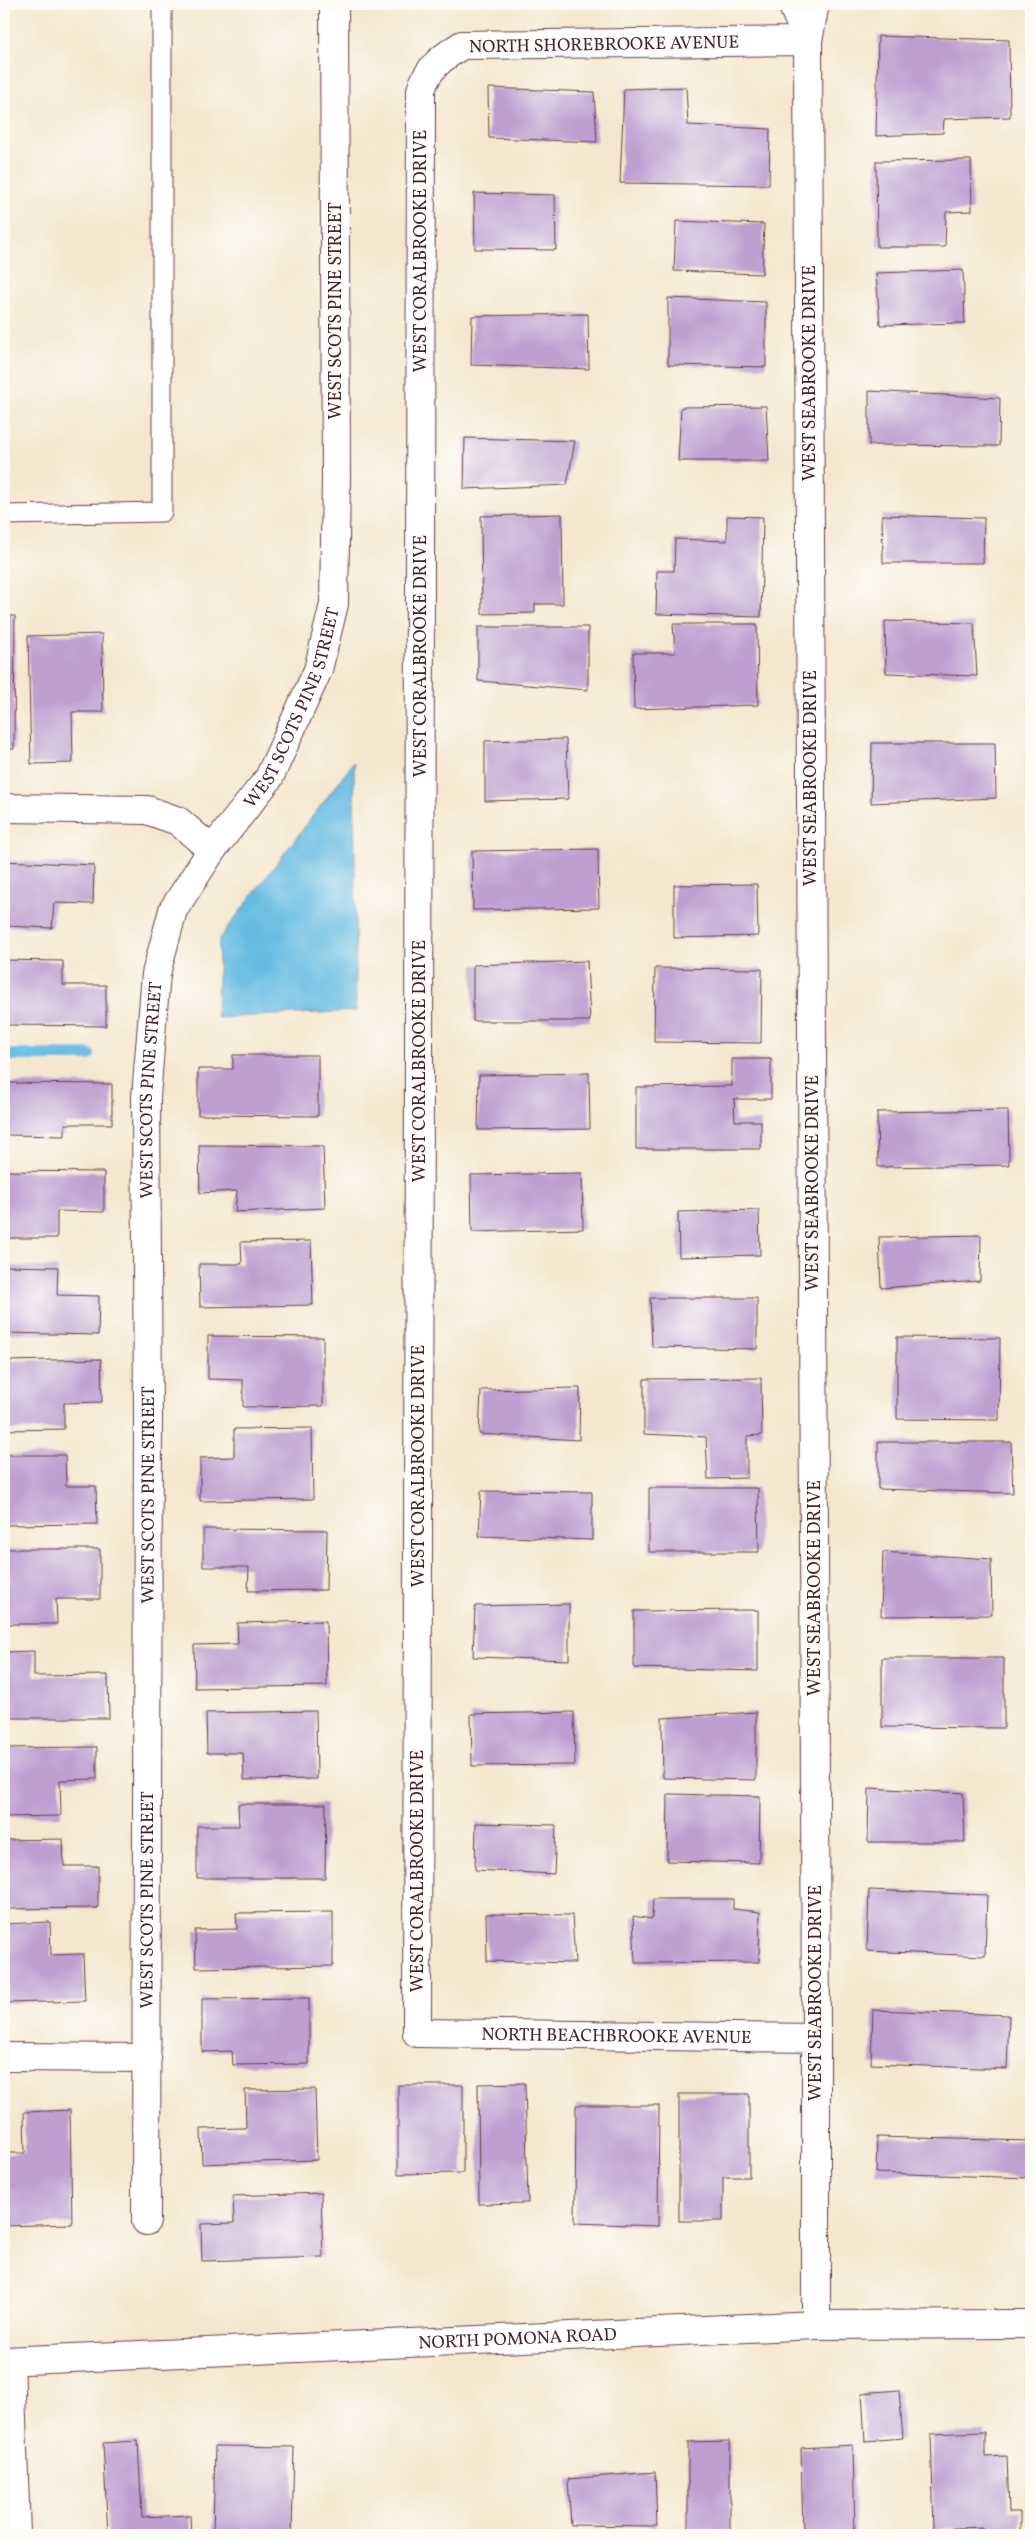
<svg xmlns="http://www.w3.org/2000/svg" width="1035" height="2539" font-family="Vollkorn,serif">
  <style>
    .water { fill: #65bbe1; stroke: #586d86 }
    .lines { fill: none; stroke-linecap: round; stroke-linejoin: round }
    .stream { stroke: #65bbe1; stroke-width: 12 }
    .building { fill: #be9fd0 }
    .lane-casing { stroke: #643d44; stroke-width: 21 }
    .street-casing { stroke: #643d44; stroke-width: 30 }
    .lane { stroke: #fff; stroke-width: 19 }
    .street { stroke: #fff; stroke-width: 28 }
    .labels { text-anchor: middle; stroke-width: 4; stroke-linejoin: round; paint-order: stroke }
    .street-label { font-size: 18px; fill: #4a1f2b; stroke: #fdfcf7 }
  </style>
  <rect width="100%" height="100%" fill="#fdfcf7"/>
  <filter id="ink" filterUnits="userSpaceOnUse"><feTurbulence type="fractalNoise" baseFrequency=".02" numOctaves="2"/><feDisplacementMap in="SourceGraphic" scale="10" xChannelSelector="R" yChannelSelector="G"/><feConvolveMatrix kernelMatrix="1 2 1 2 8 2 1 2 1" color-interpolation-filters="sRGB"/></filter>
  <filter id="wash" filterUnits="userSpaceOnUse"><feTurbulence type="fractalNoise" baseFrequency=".0096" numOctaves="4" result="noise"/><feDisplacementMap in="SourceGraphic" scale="20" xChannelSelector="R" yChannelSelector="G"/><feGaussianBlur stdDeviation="1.12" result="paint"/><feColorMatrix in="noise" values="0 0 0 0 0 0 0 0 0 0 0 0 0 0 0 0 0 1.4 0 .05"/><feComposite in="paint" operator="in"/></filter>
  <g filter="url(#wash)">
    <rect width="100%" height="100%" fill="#f5e7cf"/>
    <path class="water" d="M 354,762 L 356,1011 L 217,1018 L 219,939 Z"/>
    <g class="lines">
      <path class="stream" d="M 4,1055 L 89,1055"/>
    </g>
    <g id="blocks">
      <path class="building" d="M 878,36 L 1009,40 L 1010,117 L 944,119 L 943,133 L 876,136 Z
        M 686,87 L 688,125 L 770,129 L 769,185 L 620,183 L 624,89 Z
        M 488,88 L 594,92 L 597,142 L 489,138 Z
        M 971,160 L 972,211 L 946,212 L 945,247 L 877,247 L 876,161 Z
        M 474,193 L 555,195 L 556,250 L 475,249 Z
        M 676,221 L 764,224 L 762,274 L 674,271 Z
        M 963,270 L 965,323 L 880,325 L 876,273 Z
        M 668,298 L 766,302 L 766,367 L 668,365 Z
        M 588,314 L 589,369 L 471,365 L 472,316 Z
        M 869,391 L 1000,398 L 999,446 L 869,445 Z
        M 766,406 L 769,461 L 678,461 L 681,407 Z
        M 465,438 L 575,441 L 567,485 L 464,489 Z
        M 562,514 L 563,604 L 535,604 L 535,613 L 482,614 L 481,516 Z
        M 882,515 L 984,518 L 983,563 L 883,563 Z
        M 727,516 L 763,517 L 761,617 L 656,614 L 657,571 L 674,571 L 675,539 L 727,541 Z
        M 4,616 L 15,616 L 14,749 L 4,749 Z
        M 885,621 L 974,623 L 977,676 L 886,673 Z
        M 673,624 L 757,624 L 758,705 L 634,709 L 633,653 L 675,653 Z
        M 478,627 L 588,627 L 588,690 L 478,681 Z
        M 102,634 L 103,712 L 72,712 L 73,763 L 31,764 L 28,636 Z
        M 566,739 L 568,799 L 485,801 L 485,741 Z
        M 872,743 L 995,743 L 996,798 L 871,803 Z
        M 598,849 L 599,908 L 473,910 L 472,851 Z
        M 4,861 L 94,865 L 93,904 L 54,903 L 52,928 L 4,926 Z
        M 757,884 L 758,936 L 674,938 L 674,885 Z
        M 4,960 L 63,961 L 63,985 L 106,985 L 106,1026 L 4,1025 Z
        M 587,961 L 590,1021 L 473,1021 L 473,965 Z
        M 655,968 L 762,969 L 761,1043 L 654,1042 Z
        M 233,1055 L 318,1055 L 318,1116 L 198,1115 L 198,1069 L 233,1069 Z
        M 732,1059 L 771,1059 L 771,1099 L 734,1099 L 735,1121 L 761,1121 L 761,1149 L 636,1149 L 636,1087 L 732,1086 Z
        M 589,1073 L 590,1129 L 478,1130 L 479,1075 Z
        M 4,1083 L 112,1084 L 112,1124 L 65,1124 L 65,1136 L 4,1135 Z
        M 1008,1110 L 1009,1165 L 878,1167 L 877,1112 Z
        M 199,1145 L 323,1146 L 325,1208 L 235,1212 L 237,1191 L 200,1193 Z
        M 4,1171 L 104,1172 L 104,1212 L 57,1211 L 57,1238 L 4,1238 Z
        M 582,1173 L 583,1229 L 472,1232 L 471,1175 Z
        M 759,1210 L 760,1255 L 679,1257 L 678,1212 Z
        M 981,1235 L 980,1281 L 881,1288 L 879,1237 Z
        M 311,1241 L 313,1305 L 200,1307 L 199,1264 L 242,1264 L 241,1242 Z
        M 4,1266 L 58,1267 L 57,1295 L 99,1296 L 98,1335 L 4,1333 Z
        M 650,1298 L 757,1298 L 757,1349 L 652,1347 Z
        M 208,1336 L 323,1337 L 323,1406 L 243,1407 L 243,1380 L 208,1379 Z
        M 897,1337 L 1000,1338 L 999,1420 L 897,1419 Z
        M 101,1359 L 102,1402 L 64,1403 L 64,1429 L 4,1430 L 4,1361 Z
        M 761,1378 L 762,1435 L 747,1436 L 747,1478 L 708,1479 L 706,1437 L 644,1434 L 644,1379 Z
        M 580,1388 L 579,1440 L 479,1434 L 481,1390 Z
        M 312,1428 L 313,1499 L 200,1501 L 200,1458 L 234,1457 L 234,1429 Z
        M 878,1442 L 1011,1442 L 1013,1493 L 878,1489 Z
        M 4,1455 L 65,1455 L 66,1486 L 96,1486 L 97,1524 L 4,1525 Z
        M 649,1488 L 758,1488 L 759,1552 L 649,1552 Z
        M 481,1491 L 592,1492 L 592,1540 L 479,1536 Z
        M 203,1529 L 327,1530 L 326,1590 L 248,1591 L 249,1567 L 203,1567 Z
        M 4,1549 L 100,1549 L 100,1599 L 56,1599 L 57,1624 L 4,1624 Z
        M 883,1552 L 991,1559 L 992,1615 L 881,1616 Z
        M 569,1604 L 569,1660 L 473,1657 L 475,1606 Z
        M 758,1610 L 758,1671 L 634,1668 L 634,1611 Z
        M 326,1621 L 327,1686 L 195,1688 L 194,1645 L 238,1644 L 237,1623 Z
        M 34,1651 L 34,1676 L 108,1675 L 109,1718 L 4,1718 L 4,1652 Z
        M 882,1658 L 1004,1658 L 1004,1728 L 882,1727 Z
        M 316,1711 L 317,1779 L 244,1780 L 243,1753 L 207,1753 L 206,1713 Z
        M 574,1712 L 575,1765 L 472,1766 L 471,1714 Z
        M 756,1712 L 756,1780 L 663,1778 L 662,1718 Z
        M 97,1747 L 97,1779 L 60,1780 L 61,1816 L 4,1817 L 4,1748 Z
        M 869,1788 L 963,1793 L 965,1842 L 868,1842 Z
        M 668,1794 L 760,1796 L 759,1863 L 667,1861 Z
        M 238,1804 L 326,1804 L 325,1878 L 197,1878 L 197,1826 L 239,1826 Z
        M 476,1823 L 556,1825 L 554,1874 L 475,1870 Z
        M 63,1839 L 64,1866 L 98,1866 L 98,1908 L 4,1909 L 4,1840 Z
        M 869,1890 L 987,1895 L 985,1956 L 867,1951 Z
        M 653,1899 L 733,1899 L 733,1909 L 760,1912 L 759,1962 L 635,1963 L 633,1916 L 652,1919 Z
        M 333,1912 L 333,1966 L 196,1968 L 195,1930 L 237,1929 L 236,1913 Z
        M 486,1914 L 572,1915 L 575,1963 L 487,1961 Z
        M 50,1922 L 51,1955 L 83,1954 L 85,2001 L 4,2003 L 4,1924 Z
        M 309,1998 L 309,2064 L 233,2065 L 232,2051 L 202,2052 L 202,1999 Z
        M 873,2010 L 1009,2015 L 1007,2069 L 871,2064 Z
        M 525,2083 L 528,2203 L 479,2204 L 478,2084 Z
        M 398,2085 L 463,2085 L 463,2173 L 398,2174 Z
        M 315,2089 L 317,2160 L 202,2164 L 201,2129 L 246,2128 L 245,2090 Z
        M 679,2094 L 749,2094 L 749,2177 L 723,2177 L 723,2221 L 679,2221 Z
        M 576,2105 L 659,2105 L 658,2226 L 575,2223 Z
        M 70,2110 L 72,2224 L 4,2226 L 4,2153 L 25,2153 L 24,2112 Z
        M 877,2137 L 1031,2141 L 1031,2178 L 876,2173 Z
        M 321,2193 L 323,2257 L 202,2261 L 201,2224 L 234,2223 L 233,2196 Z
        M 899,2390 L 903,2438 L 865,2441 L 862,2393 Z
        M 985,2432 L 985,2457 L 1007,2456 L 1009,2512 L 1020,2512 L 1020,2535 L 982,2535 L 982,2527 L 934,2529 L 931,2434 Z
        M 138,2441 L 142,2517 L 190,2515 L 191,2535 L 108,2535 L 103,2443 Z
        M 730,2441 L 730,2535 L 688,2535 L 688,2442 Z
        M 853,2445 L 855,2535 L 803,2535 L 801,2448 Z
        M 215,2446 L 294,2447 L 292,2535 L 213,2535 Z
        M 655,2472 L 657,2526 L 571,2525 L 568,2479 Z"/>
    </g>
  </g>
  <g filter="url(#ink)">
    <use href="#blocks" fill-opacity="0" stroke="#643d44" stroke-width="1"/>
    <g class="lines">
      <g class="lane-casing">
        <path id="lane" d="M 4,515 L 162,512 L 162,4"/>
      </g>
      <g class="street-casing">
        <g id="street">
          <path d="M 792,4 L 808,41 L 815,4"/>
          <path d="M 4,808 L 147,810 L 178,821 L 212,850"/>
          <path d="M 4,2057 L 147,2058"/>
          <path id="s1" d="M 146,2221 L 148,1416 L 146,1097 L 156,974 L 173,910 L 212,850 L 269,778 L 318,670 L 334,604 L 336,479 L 334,4"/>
          <path id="s2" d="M 816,2325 L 816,2038 L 808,41 L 462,45 C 443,57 428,67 421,90 L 417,2033 L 816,2038"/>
          <path id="s3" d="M 4,2361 L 816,2325 L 1031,2324"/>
          <path d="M 10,2361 L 16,2535"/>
        </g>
      </g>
      <use href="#lane" class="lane"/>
      <use href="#street" class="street"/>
    </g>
  </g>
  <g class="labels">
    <g class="street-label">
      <text transform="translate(604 44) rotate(-1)" y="6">NORTH SHOREBROOKE AVENUE</text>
      <text transform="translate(420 251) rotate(-90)" y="6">WEST CORALBROOKE DRIVE</text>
      <text transform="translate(335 311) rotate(-90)" y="6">WEST SCOTS PINE STREET</text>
      <text transform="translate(809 373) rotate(-90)" y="6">WEST SEABROOKE DRIVE</text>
      <text transform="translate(420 656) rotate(-90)" y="6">WEST CORALBROOKE DRIVE</text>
      <text dy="6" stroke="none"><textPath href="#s1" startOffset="1551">WEST SCOTS PINE STREET</textPath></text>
      <text transform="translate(810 778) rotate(-90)" y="6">WEST SEABROOKE DRIVE</text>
      <text transform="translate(419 1061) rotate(-90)" y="6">WEST CORALBROOKE DRIVE</text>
      <text dy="6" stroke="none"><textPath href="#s1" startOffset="1131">WEST SCOTS PINE STREET</textPath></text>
      <text transform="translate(812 1183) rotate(-90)" y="6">WEST SEABROOKE DRIVE</text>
      <text transform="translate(418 1466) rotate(-90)" y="6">WEST CORALBROOKE DRIVE</text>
      <text dy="6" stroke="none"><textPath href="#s1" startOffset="726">WEST SCOTS PINE STREET</textPath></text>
      <text transform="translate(814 1588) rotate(-90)" y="6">WEST SEABROOKE DRIVE</text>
      <text transform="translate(417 1871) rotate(-90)" y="6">WEST CORALBROOKE DRIVE</text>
      <text dy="6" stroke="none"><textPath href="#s1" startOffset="321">WEST SCOTS PINE STREET</textPath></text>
      <text transform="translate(815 1993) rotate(-90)" y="6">WEST SEABROOKE DRIVE</text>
      <text dy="6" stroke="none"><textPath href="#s2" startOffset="4835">NORTH BEACHBROOKE AVENUE</textPath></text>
      <text dy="6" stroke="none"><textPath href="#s3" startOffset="514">NORTH POMONA ROAD</textPath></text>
    </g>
  </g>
  <rect width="1035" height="2539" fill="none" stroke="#fdfcf7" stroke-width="20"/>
</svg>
